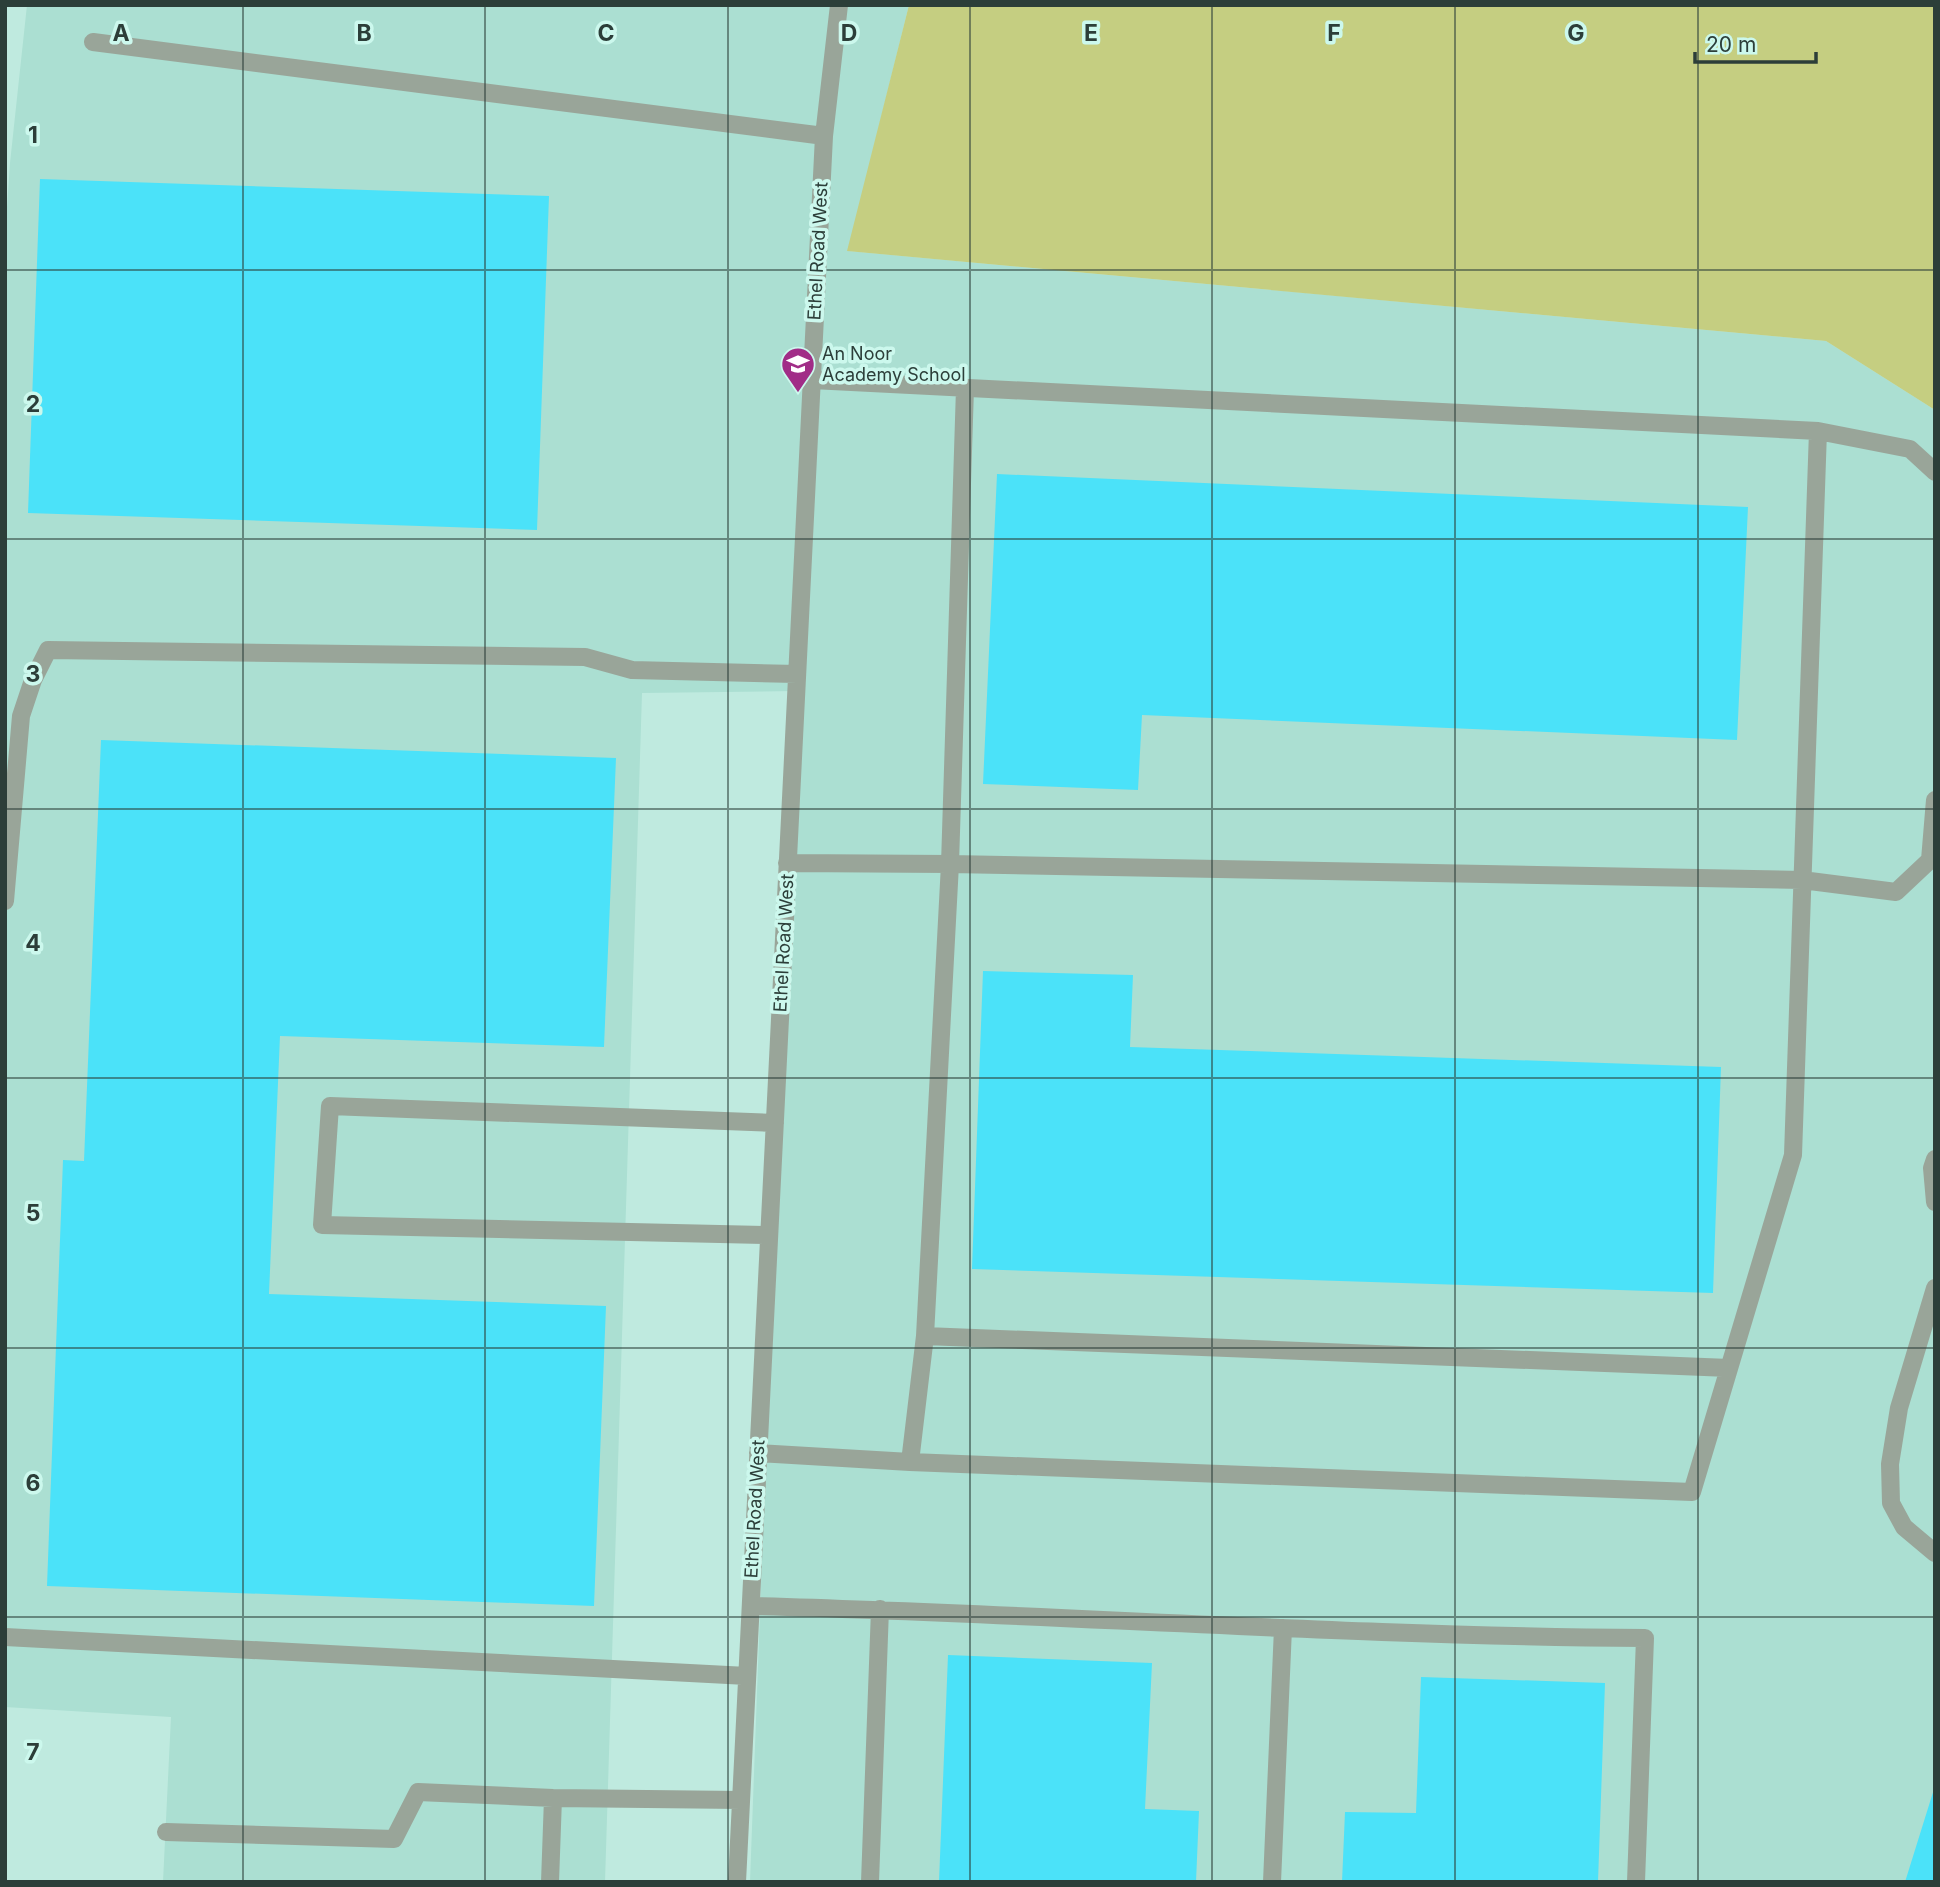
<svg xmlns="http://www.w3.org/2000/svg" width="1940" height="1887" font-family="Inter,sans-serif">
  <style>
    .built { fill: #abdfd2 }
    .green { fill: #c5ce81 }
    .building { fill: #4be2f9 }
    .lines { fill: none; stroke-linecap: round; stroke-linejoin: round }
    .minor { stroke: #99a599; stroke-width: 18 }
    .grid { fill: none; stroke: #2c3e39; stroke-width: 2; stroke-opacity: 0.55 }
    .labels { text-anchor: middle; stroke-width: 7; stroke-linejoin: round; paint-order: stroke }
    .street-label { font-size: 18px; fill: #2c3e39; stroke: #ccf8ed }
    .poi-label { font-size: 18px; fill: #2c3e39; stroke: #ccf8ed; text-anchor: start }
    .grid-label { font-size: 23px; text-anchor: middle; font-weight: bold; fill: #2c3e39; stroke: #ccf8ed; stroke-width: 7; stroke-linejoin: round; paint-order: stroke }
  </style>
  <rect width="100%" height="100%" fill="#bfeadf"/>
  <path class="built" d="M 27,5 L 909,5 L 848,251 L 1826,341 L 1935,410 L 1935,1882 L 750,1882 L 794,691 L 642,693 L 605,1882 L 163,1882 L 171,1717 L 5,1707 L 5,237 L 10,163 Z"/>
  <path class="green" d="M 909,5 L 1935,5 L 1935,410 L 1826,341 L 847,251 Z"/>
  <path class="building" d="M 40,179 L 549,196 L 537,530 L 28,513 Z
    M 997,474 L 1748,507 L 1737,740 L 1142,715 L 1138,790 L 983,784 Z
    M 101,740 L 616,758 L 604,1047 L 280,1036 L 269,1294 L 606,1306 L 594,1606 L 47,1586 L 63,1160 L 84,1161 Z
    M 983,971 L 1133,975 L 1130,1047 L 1721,1067 L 1713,1293 L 972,1269 Z
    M 948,1655 L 1152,1663 L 1145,1809 L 1199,1811 L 1196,1882 L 939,1882 Z
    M 1421,1677 L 1605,1683 L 1598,1882 L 1342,1882 L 1345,1812 L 1416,1813 Z
    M 1934,1789 L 1935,1882 L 1905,1882 Z"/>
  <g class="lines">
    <path class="minor" d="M 93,42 L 824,136
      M 965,388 L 950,864 L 1802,880 L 1896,892 L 1930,860 L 1935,800
      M 1818,431 L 1910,449 L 1935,472
      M 787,863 L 950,864 L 925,1336
      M 5,901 L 21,716 L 33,680 L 48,650 L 585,657 L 632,670 L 797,674
      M 1935,1159 L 1932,1168 L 1935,1202
      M 769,1235 L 322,1225 L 330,1106 L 775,1123
      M 1935,1288 L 1899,1408 L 1890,1464 L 1891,1503 L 1904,1527 L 1935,1553
      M 758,1453 L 910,1462 L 1692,1492 L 1793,1155 L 1818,431 L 812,380
      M 910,1462 L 925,1336 L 1729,1368
      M 751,1606 C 1049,1614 1347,1636 1645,1638 L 1636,1882
      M 5,1637 L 747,1676
      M 166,1832 L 394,1839 L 418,1792 L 553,1798 L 741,1800
      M 550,1882 L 553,1798
      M 737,1882 L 824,136 L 839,5
      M 870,1882 L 880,1609
      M 1272,1882 L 1283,1628"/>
  </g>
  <path class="grid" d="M 243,5 L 243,1882M 485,5 L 485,1882M 728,5 L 728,1882M 970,5 L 970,1882M 1212,5 L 1212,1882M 1455,5 L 1455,1882M 1698,5 L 1698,1882M 5,270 L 1935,270M 5,539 L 1935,539M 5,809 L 1935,809M 5,1078 L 1935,1078M 5,1348 L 1935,1348M 5,1617 L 1935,1617"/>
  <defs>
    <g id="school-pin" transform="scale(1.75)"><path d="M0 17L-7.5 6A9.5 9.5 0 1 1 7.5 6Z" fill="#a12d87" stroke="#ccf8ed"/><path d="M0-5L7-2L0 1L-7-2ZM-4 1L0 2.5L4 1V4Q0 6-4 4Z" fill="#fff"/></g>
  </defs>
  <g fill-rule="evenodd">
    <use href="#school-pin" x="798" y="364"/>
  </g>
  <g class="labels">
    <g class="street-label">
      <text transform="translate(818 251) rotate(-87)" y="6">Ethel Road West</text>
      <text transform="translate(784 943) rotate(-87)" y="6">Ethel Road West</text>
      <text transform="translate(755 1509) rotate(-87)" y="6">Ethel Road West</text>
    </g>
    <g class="poi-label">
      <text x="822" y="360">An Noor<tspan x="822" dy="21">Academy School</tspan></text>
    </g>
  </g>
  <g class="grid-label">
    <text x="121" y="41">A</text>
    <text x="364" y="41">B</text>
    <text x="606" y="41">C</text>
    <text x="849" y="41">D</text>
    <text x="1091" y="41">E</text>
    <text x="1334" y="41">F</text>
    <text x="1576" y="41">G</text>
    <text x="33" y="143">1</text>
    <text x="33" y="412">2</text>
    <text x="33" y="682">3</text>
    <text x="33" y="951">4</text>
    <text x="33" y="1221">5</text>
    <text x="33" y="1491">6</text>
    <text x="33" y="1760">7</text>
  </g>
  <rect width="1940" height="1887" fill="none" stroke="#2c3e39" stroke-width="14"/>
  <path d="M1695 52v10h121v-10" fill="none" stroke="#2c3e39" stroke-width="3.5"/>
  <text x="1706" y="52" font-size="21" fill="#2c3e39" stroke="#ccf8ed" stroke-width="5" paint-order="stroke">20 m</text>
</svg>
